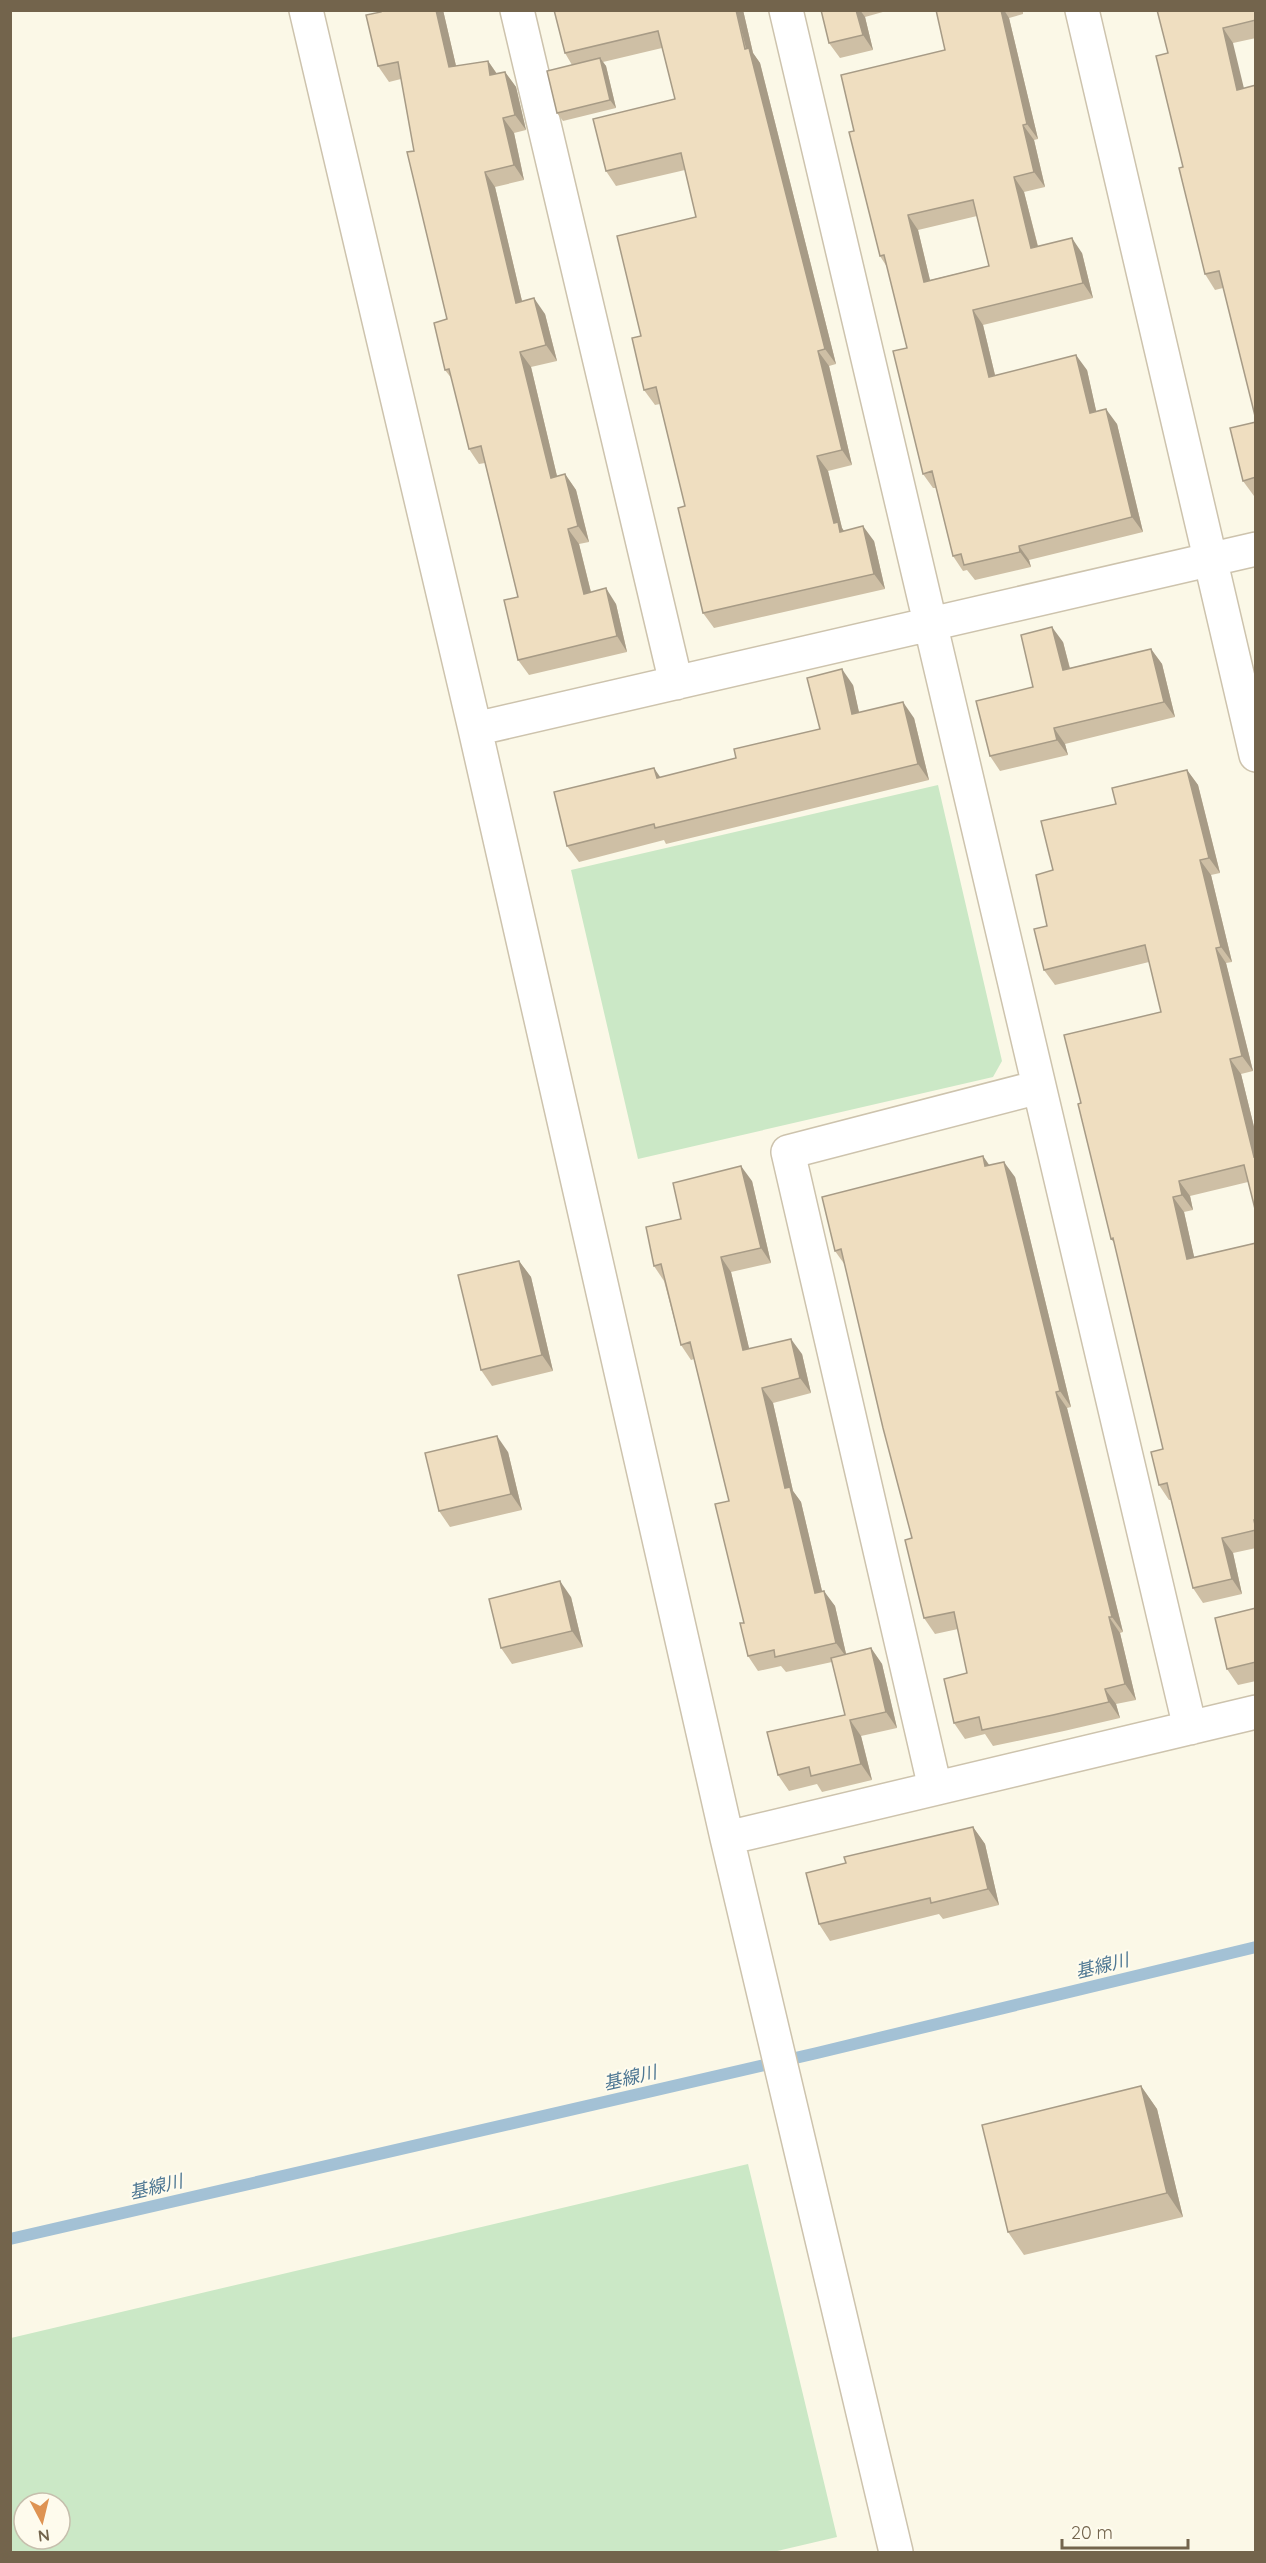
<svg xmlns="http://www.w3.org/2000/svg" width="1266" height="2563" font-family="Quicksand,'Noto Sans JP',sans-serif">
  <style>
    .green { fill: #cbe8c6; fill-rule: evenodd }
    .lines { fill: none; stroke-linecap: round; stroke-linejoin: round }
    .stream { stroke: #a3c1d5; stroke-width: 12 }
    .minor-casing { stroke: #cdc3ad; stroke-width: 36 }
    .minor { stroke: #fff; stroke-width: 33 }
    .wall { fill: #cebfa5; fill-rule: evenodd }
    .shaded-wall { fill: #a79b86 }
    .building { fill: #efdec0; stroke: #a79b86; stroke-width: 1.5; fill-rule: evenodd }
    .labels { text-anchor: middle; stroke-width: 4.5; stroke-linejoin: round; paint-order: stroke }
    .water-label { font-size: 18px; font-style: italic; fill: #4e7793; stroke: #fefbed }
  </style>
  <rect width="100%" height="100%" fill="#fbf8e7"/>
  <path class="green" d="M 938,785 L 1002,1061 L 993,1077 L 638,1159 L 571,870 Z
    M 748,2164 L 837,2537 L 773,2552 L 11,2552 L 11,2338 ZM 24,2503 L 60,2503 L 60,2539 L 24,2539 Z"/>
  <g class="lines">
    <path class="stream" d="M 10,2239 L 817,2053 L 1256,1947"/>
    <g class="minor-casing">
      <path id="minor" d="M 306,10 L 475,729 L 727,1838 L 896,2552
        M 517,10 L 676,683
        M 786,10 L 1190,1728
        M 1082,10 L 1256,755
        M 475,729 L 1256,549
        M 935,1788 L 788,1152 L 1039,1087
        M 727,1838 L 1256,1712"/>
    </g>
    <use href="#minor" class="minor"/>
  </g>
  <path class="wall" d="M 443,10 L 456,66 L 488,61 L 497,74 L 505,72 L 516,87 L 526,130 L 514,133 L 524,180 L 495,187 L 522,301 L 545,314 L 557,361 L 531,367 L 557,476 L 565,474 L 576,490 L 589,542 L 579,544 L 591,592 L 616,604 L 627,652 L 529,675 L 518,660 L 518,597 L 485,463 L 479,464 L 469,449 L 452,379 L 445,370 L 447,319 L 414,151 L 401,79 L 389,82 L 378,66 L 381,12 Z
    M 554,10 L 743,10 L 753,53 L 760,63 L 836,364 L 829,366 L 852,465 L 828,471 L 842,528 L 844,531 L 874,541 L 885,589 L 714,628 L 703,613 L 685,506 L 660,404 L 655,405 L 644,390 L 641,336 L 696,217 L 685,170 L 616,186 L 606,171 L 675,99 L 662,48 L 603,62 L 606,66 L 616,108 L 563,121 L 557,113 L 572,65 L 565,53 Z
    M 821,10 L 890,10 L 865,17 L 873,50 L 840,58 L 829,43 Z
    M 936,10 L 1023,10 L 1023,14 L 1009,18 L 1038,139 L 1034,140 L 1045,187 L 1024,192 L 1038,246 L 1082,253 L 1093,298 L 983,325 L 995,375 L 1087,370 L 1096,411 L 1117,424 L 1143,532 L 1029,560 L 1031,567 L 975,580 L 967,570 L 963,571 L 953,556 L 936,488 L 933,488 L 923,474 L 907,348 L 887,267 L 880,256 L 854,131 L 945,50 ZM 977,216 L 989,266 L 930,280 L 918,230 Z
    M 1256,10 L 1256,38 L 1233,43 L 1223,288 L 1215,290 L 1205,274 L 1183,167 L 1168,53 Z
    M 1256,422 L 1256,495 L 1254,496 L 1243,481 Z
    M 1063,642 L 1070,668 L 1151,649 L 1162,664 L 1175,717 L 1065,744 L 1068,755 L 1000,771 L 990,756 L 1033,687 Z
    M 853,685 L 859,713 L 914,718 L 929,780 L 666,844 L 664,840 L 579,862 L 567,846 L 661,777 L 736,758 L 820,729 Z
    M 1187,770 L 1198,785 L 1220,873 L 1211,875 L 1232,962 L 1226,963 L 1253,1071 L 1241,1074 L 1256,1135 L 1256,1210 L 1248,1182 L 1190,1196 L 1193,1210 L 1184,1212 L 1194,1257 L 1256,1243 L 1256,1548 L 1233,1553 L 1242,1594 L 1203,1603 L 1193,1588 L 1171,1500 L 1169,1500 L 1159,1485 L 1163,1449 L 1115,1244 L 1111,1239 L 1081,1103 L 1161,1012 L 1149,962 L 1055,985 L 1044,970 L 1053,870 L 1116,804 Z
    M 989,1165 L 1015,1177 L 1071,1407 L 1067,1408 L 1123,1632 L 1120,1633 L 1136,1700 L 1116,1704 L 1120,1718 L 1064,1731 L 993,1746 L 985,1734 L 965,1739 L 954,1723 L 967,1673 L 958,1629 L 935,1634 L 924,1618 L 912,1538 L 845,1265 L 835,1251 Z
    M 752,1181 L 771,1263 L 731,1272 L 749,1348 L 802,1354 L 811,1393 L 773,1403 L 793,1491 L 801,1502 L 822,1591 L 835,1606 L 846,1654 L 871,1648 L 882,1664 L 897,1728 L 861,1736 L 872,1780 L 822,1792 L 817,1784 L 789,1791 L 778,1775 L 845,1715 L 832,1662 L 786,1672 L 781,1666 L 758,1671 L 748,1656 L 729,1501 L 694,1359 L 691,1360 L 681,1345 L 664,1281 L 654,1266 L 681,1219 Z
    M 519,1261 L 531,1277 L 553,1371 L 492,1386 L 481,1370 Z
    M 508,1452 L 522,1510 L 450,1527 L 439,1511 Z
    M 571,1597 L 583,1647 L 512,1664 L 501,1648 Z
    M 1256,1608 L 1256,1681 L 1238,1685 L 1227,1669 Z
    M 973,1827 L 985,1844 L 999,1905 L 943,1919 L 939,1914 L 830,1941 L 819,1924 L 846,1863 Z
    M 1141,2086 L 1157,2109 L 1183,2217 L 1024,2255 L 1008,2232 Z"/>
  <path class="shaded-wall" d="M 436,10 L 443,10 L 460,83 L 449,67 Z
    M 736,10 L 743,10 L 753,53 L 760,63 L 836,364 L 825,349 Z
    M 856,10 L 860,10 L 865,17 L 873,50 L 863,35 Z
    M 1001,10 L 1004,10 L 1009,18 L 1038,139 L 1027,124 Z
    M 1223,28 L 1233,43 L 1248,105 L 1237,90 Z
    M 600,58 L 606,66 L 616,108 L 610,100 Z
    M 488,61 L 499,77 L 490,75 Z
    M 505,72 L 516,87 L 526,130 L 515,115 Z
    M 503,118 L 514,133 L 524,180 L 514,165 Z
    M 1023,125 L 1034,140 L 1045,187 L 1034,172 Z
    M 485,172 L 495,187 L 526,318 L 516,303 Z
    M 1014,177 L 1024,192 L 1042,263 L 1031,248 Z
    M 908,215 L 918,230 L 934,297 L 924,282 Z
    M 1072,238 L 1082,253 L 1093,298 L 1083,283 Z
    M 534,298 L 545,314 L 557,361 L 546,345 Z
    M 973,310 L 983,325 L 999,392 L 989,377 Z
    M 818,351 L 829,366 L 852,465 L 842,450 Z
    M 520,352 L 531,367 L 561,493 L 551,478 Z
    M 1076,355 L 1087,370 L 1100,428 L 1090,413 Z
    M 1106,409 L 1117,424 L 1143,532 L 1132,517 Z
    M 817,456 L 828,471 L 842,528 L 848,537 L 851,547 L 834,523 Z
    M 565,474 L 576,490 L 589,542 L 578,526 Z
    M 863,526 L 874,541 L 885,589 L 874,574 Z
    M 568,529 L 579,544 L 595,609 L 584,594 Z
    M 1019,546 L 1029,560 L 1031,567 L 1020,552 Z
    M 606,588 L 616,604 L 627,652 L 617,636 Z
    M 1052,627 L 1063,642 L 1074,685 L 1063,670 Z
    M 1151,649 L 1162,664 L 1175,717 L 1164,702 Z
    M 842,669 L 853,685 L 863,730 L 852,714 Z
    M 903,702 L 914,718 L 929,780 L 918,764 Z
    M 1054,728 L 1065,744 L 1068,755 L 1057,740 Z
    M 654,768 L 665,784 L 657,778 Z
    M 1187,770 L 1198,785 L 1220,873 L 1209,858 Z
    M 1200,860 L 1211,875 L 1232,962 L 1221,947 Z
    M 1216,948 L 1226,963 L 1253,1071 L 1242,1056 Z
    M 1230,1059 L 1241,1074 L 1256,1135 L 1256,1159 L 1254,1157 Z
    M 983,1156 L 994,1172 L 985,1166 Z
    M 1004,1162 L 1015,1177 L 1071,1407 L 1060,1391 Z
    M 741,1166 L 752,1181 L 771,1263 L 761,1248 Z
    M 1179,1181 L 1190,1196 L 1193,1210 L 1182,1195 Z
    M 1173,1197 L 1184,1212 L 1198,1274 L 1187,1259 Z
    M 721,1257 L 731,1272 L 753,1365 L 743,1350 Z
    M 519,1261 L 531,1277 L 553,1371 L 542,1355 Z
    M 791,1339 L 802,1354 L 811,1393 L 800,1378 Z
    M 762,1388 L 773,1403 L 793,1491 L 801,1502 L 826,1608 L 815,1593 L 785,1488 Z
    M 1056,1392 L 1067,1408 L 1123,1632 L 1112,1617 Z
    M 497,1436 L 508,1452 L 522,1510 L 511,1494 Z
    M 1222,1538 L 1233,1553 L 1242,1594 L 1232,1579 Z
    M 560,1581 L 571,1597 L 583,1647 L 572,1631 Z
    M 824,1591 L 835,1606 L 847,1658 L 836,1643 Z
    M 1109,1617 L 1120,1633 L 1136,1700 L 1125,1684 Z
    M 871,1648 L 882,1664 L 897,1728 L 886,1712 Z
    M 1105,1689 L 1116,1704 L 1120,1718 L 1109,1702 Z
    M 850,1720 L 861,1736 L 872,1780 L 861,1764 Z
    M 973,1827 L 985,1844 L 999,1905 L 988,1889 Z
    M 1141,2086 L 1157,2109 L 1183,2217 L 1167,2193 Z"/>
  <path class="building" d="M 381,10 L 436,10 L 449,67 L 488,61 L 490,75 L 505,72 L 515,115 L 503,118 L 514,165 L 485,172 L 516,303 L 534,298 L 546,345 L 520,352 L 551,478 L 565,474 L 578,526 L 568,529 L 584,594 L 606,588 L 617,636 L 518,660 L 504,600 L 518,597 L 481,446 L 469,449 L 449,369 L 445,370 L 434,323 L 447,319 L 407,152 L 414,151 L 398,62 L 378,66 L 366,15 L 381,12 Z
    M 554,10 L 736,10 L 745,49 L 749,48 L 825,349 L 818,351 L 842,450 L 817,456 L 834,523 L 838,522 L 840,532 L 863,526 L 874,574 L 703,613 L 678,508 L 685,506 L 656,387 L 644,390 L 632,338 L 641,336 L 617,236 L 696,217 L 681,153 L 606,171 L 593,119 L 675,99 L 658,31 L 565,53 Z
    M 821,10 L 856,10 L 863,35 L 829,43 Z
    M 936,10 L 1001,10 L 1027,124 L 1023,125 L 1034,172 L 1014,177 L 1031,248 L 1072,238 L 1083,283 L 973,310 L 989,377 L 1076,355 L 1090,413 L 1106,409 L 1132,517 L 1019,546 L 1020,552 L 964,565 L 961,554 L 953,556 L 932,471 L 923,474 L 893,351 L 907,348 L 884,255 L 880,256 L 849,132 L 854,131 L 841,75 L 945,50 ZM 973,200 L 989,266 L 924,282 L 908,215 Z
    M 1157,10 L 1256,10 L 1256,20 L 1223,28 L 1237,90 L 1256,85 L 1256,420 L 1219,271 L 1205,274 L 1179,168 L 1183,167 L 1156,56 L 1168,53 Z
    M 600,58 L 610,100 L 557,113 L 547,71 Z
    M 1256,422 L 1256,477 L 1243,481 L 1230,428 Z
    M 1052,627 L 1063,670 L 1151,649 L 1164,702 L 1054,728 L 1057,740 L 990,756 L 976,701 L 1033,687 L 1021,635 Z
    M 842,669 L 852,714 L 903,702 L 918,764 L 655,828 L 654,824 L 567,846 L 554,792 L 654,768 L 657,778 L 736,758 L 734,749 L 820,729 L 807,678 Z
    M 1187,770 L 1209,858 L 1200,860 L 1221,947 L 1216,948 L 1242,1056 L 1230,1059 L 1254,1157 L 1256,1156 L 1256,1208 L 1255,1209 L 1244,1165 L 1179,1181 L 1182,1195 L 1173,1197 L 1187,1259 L 1256,1243 L 1256,1519 L 1254,1520 L 1256,1530 L 1222,1538 L 1232,1579 L 1193,1588 L 1167,1483 L 1159,1485 L 1151,1452 L 1163,1449 L 1113,1238 L 1111,1239 L 1078,1104 L 1081,1103 L 1064,1035 L 1161,1012 L 1145,945 L 1044,970 L 1034,929 L 1047,926 L 1036,875 L 1053,870 L 1041,821 L 1116,804 L 1112,788 Z
    M 983,1156 L 985,1166 L 1004,1162 L 1060,1391 L 1056,1392 L 1112,1617 L 1109,1617 L 1125,1684 L 1105,1689 L 1109,1702 L 1053,1715 L 982,1730 L 979,1717 L 954,1723 L 944,1679 L 967,1673 L 954,1612 L 924,1618 L 905,1540 L 912,1538 L 883,1428 L 841,1249 L 835,1251 L 822,1197 Z
    M 741,1166 L 761,1248 L 721,1257 L 743,1350 L 791,1339 L 800,1378 L 762,1388 L 785,1488 L 790,1487 L 815,1593 L 824,1591 L 836,1643 L 775,1657 L 774,1650 L 748,1656 L 740,1623 L 744,1623 L 715,1504 L 729,1501 L 690,1342 L 681,1345 L 661,1264 L 654,1266 L 646,1227 L 681,1219 L 673,1183 Z
    M 519,1261 L 542,1355 L 481,1370 L 458,1275 Z
    M 497,1436 L 511,1494 L 439,1511 L 425,1453 Z
    M 560,1581 L 572,1631 L 501,1648 L 489,1599 Z
    M 1256,1608 L 1256,1662 L 1227,1669 L 1215,1618 Z
    M 871,1648 L 886,1712 L 850,1720 L 861,1764 L 811,1776 L 809,1767 L 778,1775 L 767,1732 L 845,1715 L 831,1658 Z
    M 973,1827 L 988,1889 L 931,1903 L 930,1898 L 819,1924 L 806,1873 L 846,1863 L 844,1857 Z
    M 1141,2086 L 1167,2193 L 1008,2232 L 982,2125 Z"/>
  <g class="labels">
    <g class="water-label">
      <text transform="translate(1102 1966) rotate(-14)" y="6">基線川</text>
      <text transform="translate(630 2078) rotate(-13)" y="6">基線川</text>
      <text transform="translate(156 2187) rotate(-13)" y="6">基線川</text>
    </g>
  </g>
  <rect width="1266" height="2563" fill="none" stroke="#73644c" stroke-width="24"/>
  <g transform="translate(42 2521) rotate(173)"><circle r="28" fill="#fefbed" stroke="#c6bfad" stroke-width="1.5"/>
  <path d="M0-4.5L10 22L0 15L-10 22Z" fill="#de9352"/>
  <text y="-9" font-size="16" font-weight="bold" text-anchor="middle" fill="#73644c">N</text>
  </g>
  <path d="M1062 2539v9h126v-9" fill="none" stroke="#73644c" stroke-width="3"/>
  <text x="1071" y="2539" font-size="18" fill="#73644c" stroke="#fefbed" stroke-width="4.5" paint-order="stroke">20 m</text>
</svg>
